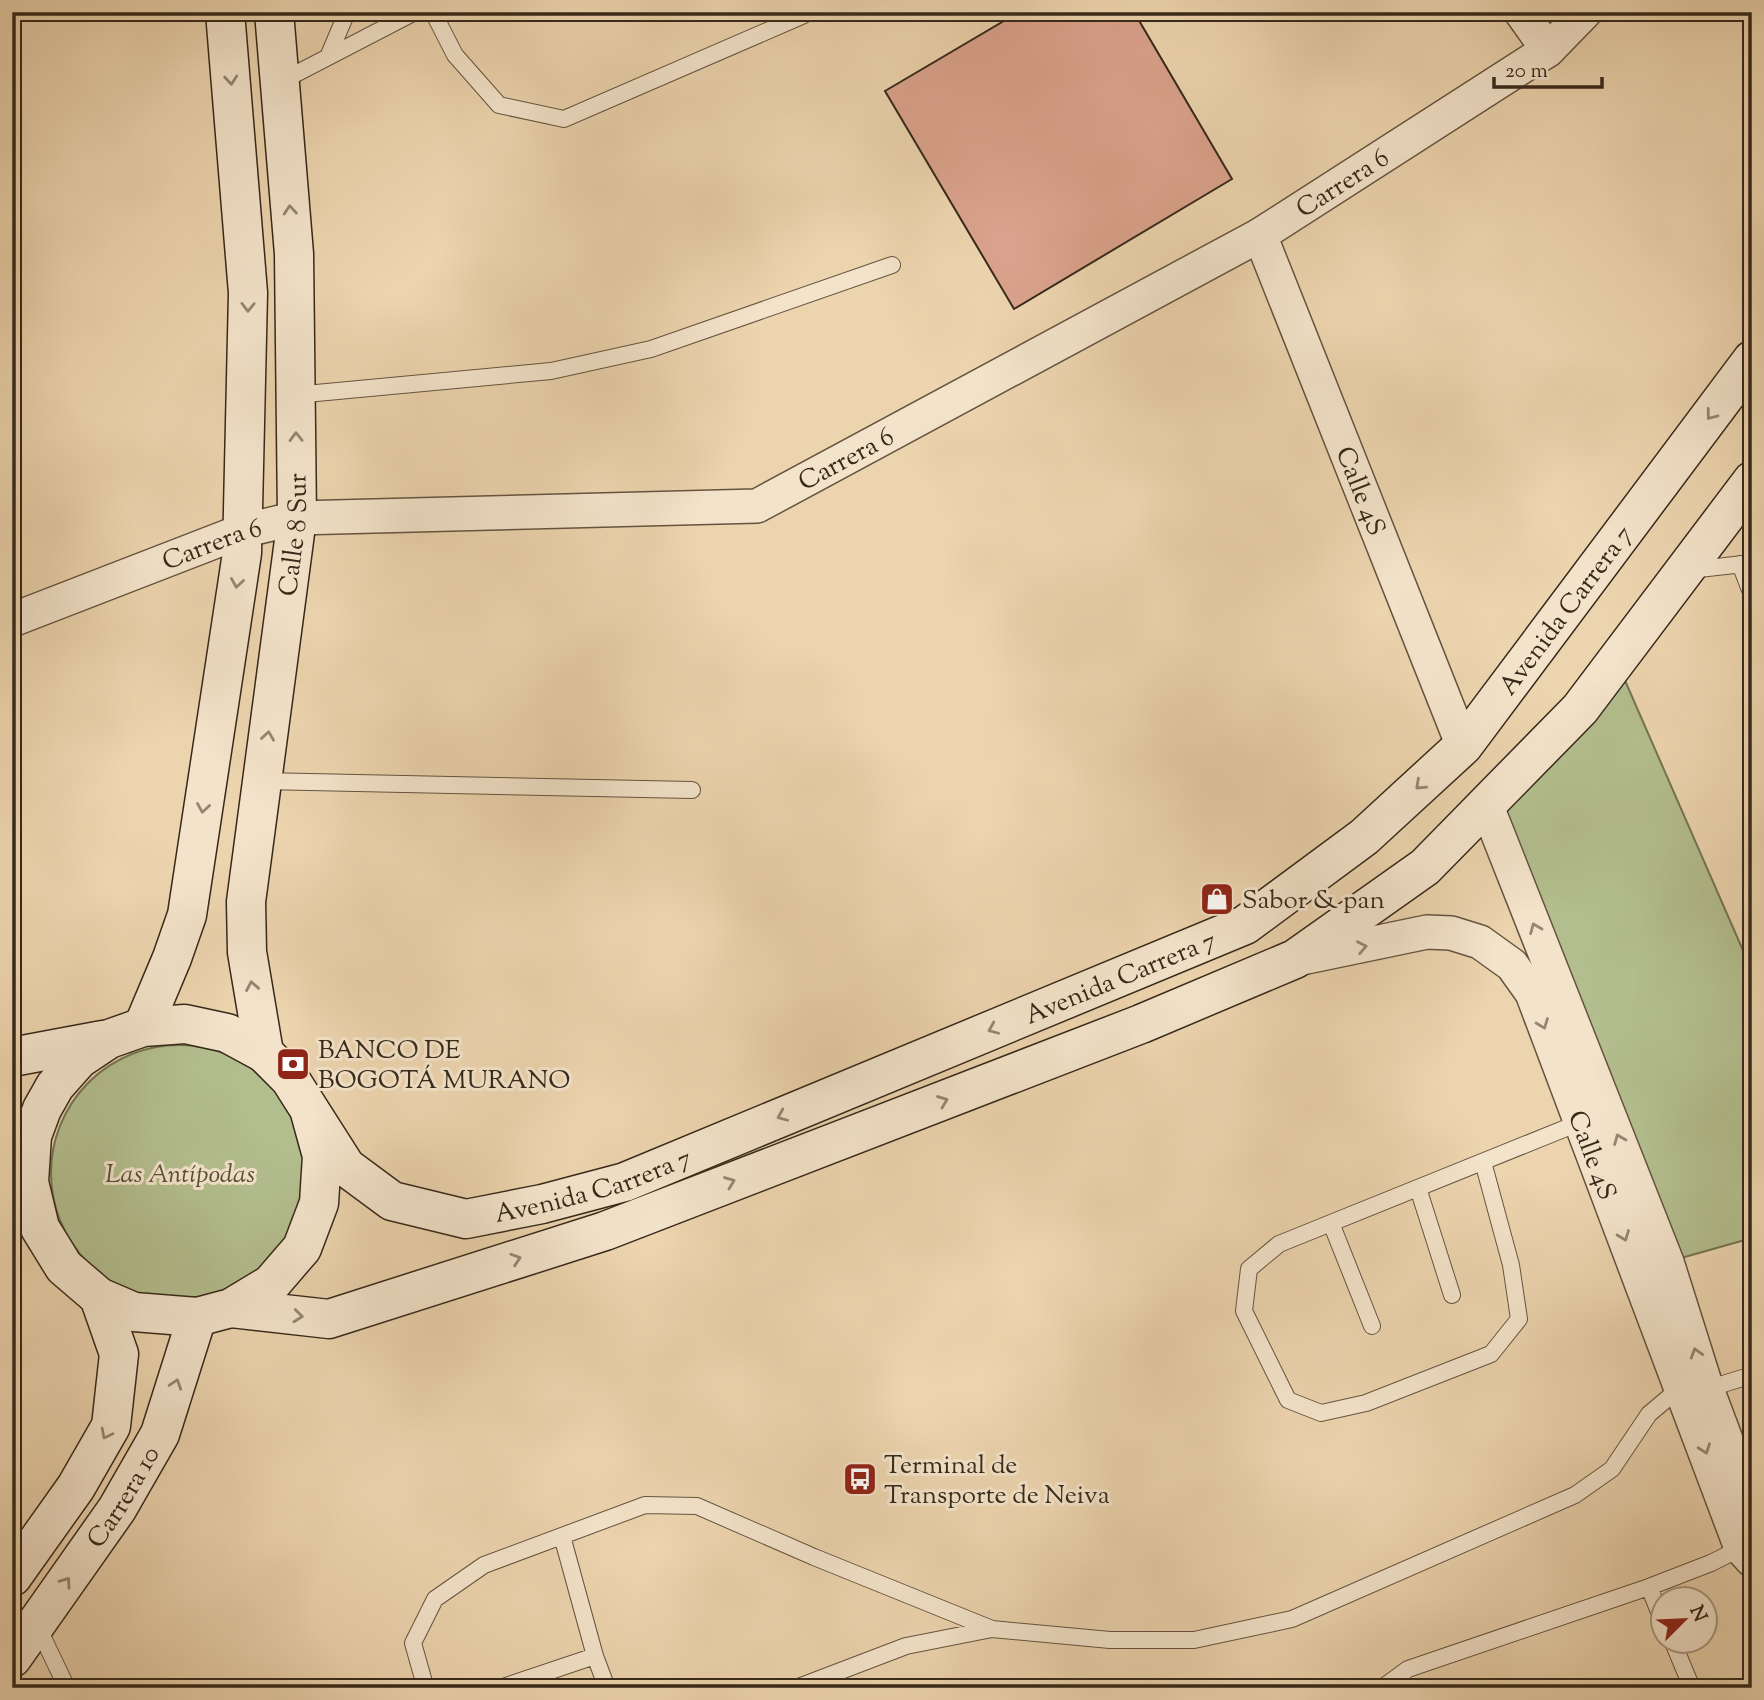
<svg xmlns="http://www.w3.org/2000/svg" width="1764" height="1700" font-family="'Sorts Mill Goudy',serif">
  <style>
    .green { fill: #b3be8e; stroke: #747454; stroke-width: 2 }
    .building { fill: #daa28c; stroke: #36291a; stroke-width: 2 }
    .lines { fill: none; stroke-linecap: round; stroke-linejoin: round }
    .lane-casing { stroke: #64543f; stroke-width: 18 }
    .street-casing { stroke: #64543f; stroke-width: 36 }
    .secondary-casing { stroke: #36291a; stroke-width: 41 }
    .lane { stroke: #f3e3ca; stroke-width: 16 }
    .street { stroke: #f3e3ca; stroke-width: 33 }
    .secondary { stroke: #f3e3ca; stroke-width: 38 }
    .oneway { stroke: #948672 }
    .labels { text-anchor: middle; stroke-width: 6; stroke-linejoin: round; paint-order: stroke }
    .street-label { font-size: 26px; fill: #36291a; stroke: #f3e3ca }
    .poi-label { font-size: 26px; fill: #36291a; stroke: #f3e3ca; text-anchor: start }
    .park-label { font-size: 26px; font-style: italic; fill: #554e37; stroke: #f3e3ca }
  </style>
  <rect width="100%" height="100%" fill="#ecd4ae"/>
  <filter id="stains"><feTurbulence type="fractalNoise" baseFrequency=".00286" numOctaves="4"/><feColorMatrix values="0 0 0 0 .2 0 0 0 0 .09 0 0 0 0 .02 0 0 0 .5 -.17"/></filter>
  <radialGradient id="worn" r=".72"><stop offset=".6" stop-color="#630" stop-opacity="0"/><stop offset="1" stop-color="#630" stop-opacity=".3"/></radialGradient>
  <path class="green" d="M 1616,660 L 1752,971 L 1752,1238 L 1667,1262 L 1486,804 Z
    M51 1173a128 128 0 1 1 256 0a128 128 0 1 1-256 0Z"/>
  <path class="building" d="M 1019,12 L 1134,12 L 1232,179 L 1014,309 L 885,91 Z"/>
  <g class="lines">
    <g class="lane-casing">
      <path id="lane" d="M 433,12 L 455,55 L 499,105 L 564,119 L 804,15
        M 328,57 L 347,12
        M 280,82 L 415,12
        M 295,395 L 551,371 L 651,349 L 892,265
        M 1740,564 L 1752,595
        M 1690,570 L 1752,563
        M 262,781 L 692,790
        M 1483,1162 L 1511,1265 L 1519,1319 L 1491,1354 L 1366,1403 L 1321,1413 L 1288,1400 L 1244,1311 L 1249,1269 L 1279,1244 L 1581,1122
        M 1418,1188 L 1452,1295
        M 1331,1223 L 1372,1326
        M 562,1536 L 595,1656
        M 1662,1619 L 1649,1587 L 1711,1563 L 1741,1548
        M 37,1625 L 67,1688
        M 1672,1640 L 1692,1688
        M 431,1688 L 424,1682 L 413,1643 L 435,1599 L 484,1565 L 645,1505 L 697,1506 L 814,1557 L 992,1629
        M 500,1688 L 595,1656 L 607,1688
        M 796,1688 L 906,1646 L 992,1629 L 1110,1640 L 1194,1640 L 1292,1619 L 1575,1495 L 1612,1469 L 1649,1414 L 1668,1398 L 1684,1392 L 1707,1389 L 1752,1375
        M 1382,1688 L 1408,1669 L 1649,1587"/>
    </g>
    <g class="street-casing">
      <g id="street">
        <path d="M 1521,12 L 1548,50"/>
        <path id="s1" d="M 1260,235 L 1463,746"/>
        <path id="s2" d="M 12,620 L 242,531 L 297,518 L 757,506 L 1260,235 L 1548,50 L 1585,12"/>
        <path d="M 1486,804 L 1667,1262 L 1707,1389 L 1752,1509"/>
        <path id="s3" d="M 1297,959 L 1427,932 L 1451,933 L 1480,942 L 1512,965 L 1532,993 L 1741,1548 L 1752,1560"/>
      </g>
    </g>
    <g class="secondary-casing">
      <g id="secondary">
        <path d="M 143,1027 L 172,958 L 187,915 L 242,553 L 248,293 L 225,12"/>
        <path id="s4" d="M 264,1053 L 247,952 L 246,902 L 297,518 L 294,254 L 274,12"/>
        <path d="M 12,1057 L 103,1040"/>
        <path id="s5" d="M 309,1109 L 322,1156 L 319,1203 L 302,1248 L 271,1284 L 231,1308 L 197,1317 L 134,1312 L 99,1297 L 64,1267 L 40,1228 L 29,1182 L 32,1136 L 42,1109 L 55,1086 L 79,1059 L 109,1039 L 143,1027 L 185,1024 L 227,1033 L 264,1053 L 290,1079 L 309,1109 L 346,1167 L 392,1201 L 466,1219 L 542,1204 L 625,1182 L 1245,925 L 1364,837 L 1463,746 L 1752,360"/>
        <path d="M 231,1308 L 329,1319 L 605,1231 L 1141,1024 L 1295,959 L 1425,867 L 1580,709 L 1752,481"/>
        <path d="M 12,1577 L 76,1487 L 111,1426 L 119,1354 L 99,1297"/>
        <path id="s6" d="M 12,1658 L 117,1509 L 160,1434 L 197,1317"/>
      </g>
    </g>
    <use href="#lane" class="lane"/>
    <use href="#street" class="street"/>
    <use href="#secondary" class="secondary"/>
  </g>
  <defs><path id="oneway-chevron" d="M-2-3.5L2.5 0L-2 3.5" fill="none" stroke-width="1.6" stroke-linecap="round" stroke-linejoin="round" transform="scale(1.75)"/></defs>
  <g class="oneway">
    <use href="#oneway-chevron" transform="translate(231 80) rotate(85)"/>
    <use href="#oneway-chevron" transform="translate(290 210) rotate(-95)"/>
    <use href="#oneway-chevron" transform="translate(248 307) rotate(91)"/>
    <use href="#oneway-chevron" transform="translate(1711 415) rotate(127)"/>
    <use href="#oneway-chevron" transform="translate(296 437) rotate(-91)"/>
    <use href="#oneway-chevron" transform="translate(237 583) rotate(99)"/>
    <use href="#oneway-chevron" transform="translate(268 736) rotate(-82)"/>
    <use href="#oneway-chevron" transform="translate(1420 785) rotate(137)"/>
    <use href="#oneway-chevron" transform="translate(203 808) rotate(99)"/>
    <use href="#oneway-chevron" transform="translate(1535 928) rotate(-112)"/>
    <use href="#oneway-chevron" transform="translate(1362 947) rotate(-11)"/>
    <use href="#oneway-chevron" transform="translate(252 986) rotate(-100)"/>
    <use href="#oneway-chevron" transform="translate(1543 1024) rotate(69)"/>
    <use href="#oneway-chevron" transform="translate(993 1029) rotate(157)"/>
    <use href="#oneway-chevron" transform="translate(943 1101) rotate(-21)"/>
    <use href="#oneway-chevron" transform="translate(782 1116) rotate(157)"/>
    <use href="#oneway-chevron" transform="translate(1619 1139) rotate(-112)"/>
    <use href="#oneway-chevron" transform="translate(730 1182) rotate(-21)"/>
    <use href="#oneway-chevron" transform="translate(1624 1236) rotate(69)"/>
    <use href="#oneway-chevron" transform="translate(516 1259) rotate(-18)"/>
    <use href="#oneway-chevron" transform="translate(298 1316) rotate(6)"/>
    <use href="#oneway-chevron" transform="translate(1696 1353) rotate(-107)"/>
    <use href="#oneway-chevron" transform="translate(176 1384) rotate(-72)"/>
    <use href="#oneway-chevron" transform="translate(106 1434) rotate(117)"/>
    <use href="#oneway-chevron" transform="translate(1705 1449) rotate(70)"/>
    <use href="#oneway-chevron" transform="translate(66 1582) rotate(-55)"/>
  </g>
  <defs>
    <g id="shop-square" transform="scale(1.75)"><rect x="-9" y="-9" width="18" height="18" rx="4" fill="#8f2418" stroke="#f3e3ca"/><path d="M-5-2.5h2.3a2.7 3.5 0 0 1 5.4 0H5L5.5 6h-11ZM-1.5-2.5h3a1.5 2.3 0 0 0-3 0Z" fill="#fff"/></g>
    <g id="bank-square" transform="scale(1.75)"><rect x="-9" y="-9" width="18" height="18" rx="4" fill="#8f2418" stroke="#f3e3ca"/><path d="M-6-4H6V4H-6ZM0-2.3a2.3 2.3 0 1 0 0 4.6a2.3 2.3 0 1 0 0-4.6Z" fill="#fff"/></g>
    <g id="bus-square" transform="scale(1.75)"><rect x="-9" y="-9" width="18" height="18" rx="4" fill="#8f2418" stroke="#f3e3ca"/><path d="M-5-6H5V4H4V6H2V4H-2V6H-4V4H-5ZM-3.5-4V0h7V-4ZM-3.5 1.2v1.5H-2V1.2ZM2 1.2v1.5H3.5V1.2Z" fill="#fff"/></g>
  </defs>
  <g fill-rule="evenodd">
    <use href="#shop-square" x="1217" y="899"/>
    <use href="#bank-square" x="293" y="1064"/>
    <use href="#bus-square" x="860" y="1479"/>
  </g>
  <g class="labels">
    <g class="street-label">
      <text dy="9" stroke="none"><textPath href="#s2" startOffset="1432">Carrera 6</textPath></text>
      <text dy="9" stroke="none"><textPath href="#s2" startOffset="864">Carrera 6</textPath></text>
      <text dy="9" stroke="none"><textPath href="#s1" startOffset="275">Calle 4S</textPath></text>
      <text dy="9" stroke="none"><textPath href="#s4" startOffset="523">Calle 8 Sur</textPath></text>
      <text dy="9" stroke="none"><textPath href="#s2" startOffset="214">Carrera 6</textPath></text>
      <text dy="9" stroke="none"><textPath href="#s5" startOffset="2412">Avenida Carrera 7</textPath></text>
      <text dy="9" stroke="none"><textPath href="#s5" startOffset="1824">Avenida Carrera 7</textPath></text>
      <text dy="9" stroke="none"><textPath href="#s3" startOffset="434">Calle 4S</textPath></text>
      <text dy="9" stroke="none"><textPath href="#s5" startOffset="1256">Avenida Carrera 7</textPath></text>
      <text dy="9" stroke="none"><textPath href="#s6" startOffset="196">Carrera 10</textPath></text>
    </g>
    <g class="poi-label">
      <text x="1242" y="908">Sabor &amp; pan</text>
      <text x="318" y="1058">BANCO DE<tspan x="318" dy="30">BOGOTÁ MURANO</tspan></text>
      <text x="884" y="1473">Terminal de<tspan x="884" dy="30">Transporte de Neiva</tspan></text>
    </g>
    <g class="park-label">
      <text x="180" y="1182">Las Antípodas</text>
    </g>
  </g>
  <rect width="1764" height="1700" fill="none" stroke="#ecd4ae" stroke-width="42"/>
  <rect x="14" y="14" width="1736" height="1672" fill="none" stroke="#36291a" stroke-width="3.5"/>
  <rect x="21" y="21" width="1722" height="1658" fill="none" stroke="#36291a" stroke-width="2"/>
  <g transform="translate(1684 1620) rotate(66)"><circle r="33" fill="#f3e3ca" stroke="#a79984" stroke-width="2"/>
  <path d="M0-5L12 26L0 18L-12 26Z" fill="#8f2418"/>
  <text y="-10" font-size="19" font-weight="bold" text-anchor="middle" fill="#36291a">N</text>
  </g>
  <path d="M1494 77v10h108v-10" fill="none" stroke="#36291a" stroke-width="3.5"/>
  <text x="1505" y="77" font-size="21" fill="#36291a" stroke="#f3e3ca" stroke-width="5" paint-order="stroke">20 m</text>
  <rect width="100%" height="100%" filter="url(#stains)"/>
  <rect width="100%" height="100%" fill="url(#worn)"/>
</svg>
